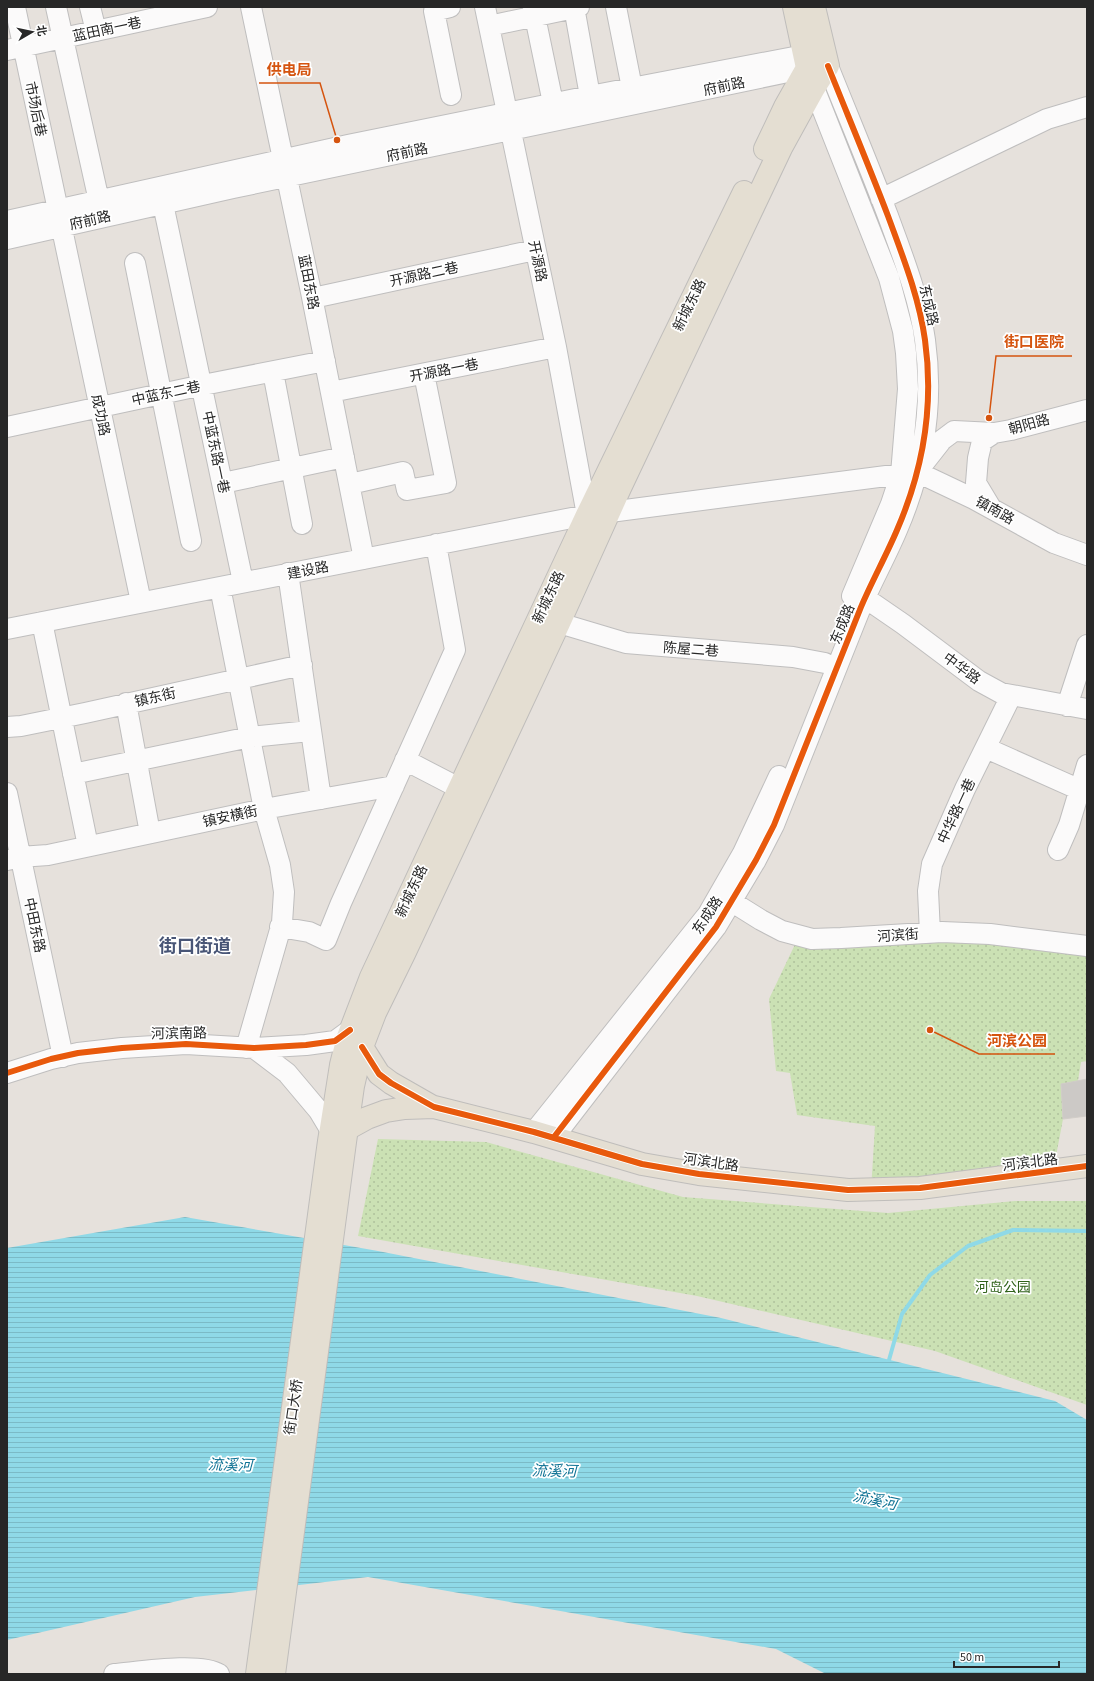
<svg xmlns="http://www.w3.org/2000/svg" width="1094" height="1681" font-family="'Source Sans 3','Noto Sans SC',sans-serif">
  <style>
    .park { fill: url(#park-dots) }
    .water { fill: url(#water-rules) }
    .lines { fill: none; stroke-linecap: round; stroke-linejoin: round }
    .stream { stroke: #8fd9e7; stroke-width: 4 }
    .building { fill: #ccc9c6; stroke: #d1cdc8 }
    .minor-casing { stroke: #bfbebe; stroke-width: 22 }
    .major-casing { stroke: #bfbdbb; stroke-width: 24 }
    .minor { stroke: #fbfafa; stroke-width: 20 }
    .major { stroke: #e4ded2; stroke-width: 22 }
    .cycleway-casing { stroke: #fff; stroke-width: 8 }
    .cycleway { stroke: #e8590c; stroke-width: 6 }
    .labels { text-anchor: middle; stroke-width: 3.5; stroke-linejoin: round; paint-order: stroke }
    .street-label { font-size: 14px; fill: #272727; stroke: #fff }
    .park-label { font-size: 14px; fill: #2f6119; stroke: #fff }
    .water-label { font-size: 15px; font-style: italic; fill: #0e7294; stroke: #fff }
    .district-label { font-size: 18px; font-weight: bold; fill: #485576; stroke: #fff }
    .leader { fill: none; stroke: #d5540f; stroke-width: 1.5 }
    .callout-dot { fill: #d5540f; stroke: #fff; stroke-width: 1.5 }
    .callout-label { font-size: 15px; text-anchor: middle; font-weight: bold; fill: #d5540f; stroke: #fff; stroke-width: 3.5; stroke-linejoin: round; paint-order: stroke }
  </style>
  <defs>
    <pattern id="park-dots" width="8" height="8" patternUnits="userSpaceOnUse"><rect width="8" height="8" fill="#cbe1b4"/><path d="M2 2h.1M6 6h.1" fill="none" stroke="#aec19b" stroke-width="1.8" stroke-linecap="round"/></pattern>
    <pattern id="water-rules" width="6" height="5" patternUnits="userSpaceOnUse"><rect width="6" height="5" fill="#8fd9e7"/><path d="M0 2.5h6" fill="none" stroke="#7bbac6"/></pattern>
  </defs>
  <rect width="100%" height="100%" fill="#e6e1dc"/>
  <path class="park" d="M 799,936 L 1087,946 L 1087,1061 L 1081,1062 L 1078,1081 L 1061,1084 L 1063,1119 L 1053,1172 L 871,1190 L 875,1126 L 797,1115 L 790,1073 L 776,1071 L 769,999 Z
    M 378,1139 L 486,1142 L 683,1197 L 888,1213 L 1015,1201 L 1087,1201 L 1087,1405 L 935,1351 L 697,1296 L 358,1236 Z"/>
  <path class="water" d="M 185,1217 L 378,1251 L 721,1318 L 1055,1401 L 1087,1420 L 1087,1674 L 826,1674 L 776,1649 L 368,1577 L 195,1597 L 7,1640 L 7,1248 Z"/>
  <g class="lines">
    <path class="stream" d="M 889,1360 L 902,1314 L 930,1275 L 968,1246 L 1013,1230 L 1087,1231"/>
  </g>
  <path class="building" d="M 1087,1079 L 1087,1116 L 1063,1119 L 1061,1084 Z"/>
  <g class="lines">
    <g class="minor-casing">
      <path id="minor" d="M 15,7 L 141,602
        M 56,7 L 99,201
        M 90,7 L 96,31
        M 251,7 L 311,292 L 364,559
        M 450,7 L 434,11 L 451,95
        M 485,7 L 556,347 L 587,515
        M 533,7 L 553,103
        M 574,7 L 590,96
        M 616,7 L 632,88
        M 489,26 L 579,7
        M 7,50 L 207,7
        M 814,88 L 889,278 L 903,331 L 906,353 L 908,389 L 901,474 L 891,504 L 852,596
        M 881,199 L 1047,119 L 1087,107
        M 163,204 L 243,582
        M 7,221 L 348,145 L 590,96 L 794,57
        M 7,239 L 233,188 L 807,68
        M 135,263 L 191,541
        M 313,298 L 535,250
        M 273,372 L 302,524
        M 331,392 L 556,347
        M 7,427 L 203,385 L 325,361
        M 920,468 L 942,440 L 954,431 L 994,433 L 1011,430 L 1087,410
        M 223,483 L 344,457
        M 350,484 L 403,472 L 407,490 L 446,483 L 424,374
        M 991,508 L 976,483 L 978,458 L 982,441 L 994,433
        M 288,573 L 321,799
        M 220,587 L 264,809 L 280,865 L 284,892 L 282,923 L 246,1048
        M 855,591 L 903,624 L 979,681 L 1001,693 L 1087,709
        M 42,622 L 88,846
        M 559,623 L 626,643 L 793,657 L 825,663
        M 7,629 L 587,515 L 917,472 L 974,499 L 1054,543 L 1087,555
        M 126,703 L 150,833
        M 1067,706 L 1087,645
        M 7,727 L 21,726 L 85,713 L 302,665
        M 986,748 L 1087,793
        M 405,760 L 459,788
        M 73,774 L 250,737 L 310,731
        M 7,793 L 63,1057
        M 1058,850 L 1069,825 L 1087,765
        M 7,860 L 20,857 L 48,855 L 264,809 L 394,786
        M 721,895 L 761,920 L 782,931 L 812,939 L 841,938 L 942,932 L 990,934 L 1087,946
        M 280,927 L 309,932 L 326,940 L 341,903 L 455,650 L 436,544
        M 930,933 L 928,891 L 932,864 L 965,789 L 1011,696
        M 254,1048 L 287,1073 L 319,1111 L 331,1131
        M 7,1073 L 51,1059 L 78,1053 L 122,1048 L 186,1044 L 254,1048 L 306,1045 L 335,1041 L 350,1030
        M 534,1132 L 708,914 L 743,853 L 779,776
        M 554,1137 L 716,927 L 756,860 L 774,825 C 803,753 832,680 861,607 C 872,581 886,556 897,530 C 923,470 934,405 925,340 C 919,297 903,257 888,216 C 869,166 848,116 828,66
        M 114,1674 C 138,1672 200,1662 219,1674"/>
    </g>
    <g class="major-casing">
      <path id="major" d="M 794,7 L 807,68 L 812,82
        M 814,7 L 828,66
        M 765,149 L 785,107 L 807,68
        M 362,1047 L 379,1074 L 391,1083 L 433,1107
        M 347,1129 L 367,1118 L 386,1111 L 405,1108 L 434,1107 L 534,1132 L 642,1164 L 699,1174 L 848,1190 L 920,1188 L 1087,1166
        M 257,1674 L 329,1141 L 341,1065 L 348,1037 L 371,977 L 587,515 L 744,192
        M 274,1674 L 345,1142 L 353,1086 L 362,1047 L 375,1013 L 404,954 L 559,623 L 620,488 L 781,148 L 814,88 L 828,66"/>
    </g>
    <use href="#minor" class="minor"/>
    <use href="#major" class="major"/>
    <g class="cycleway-casing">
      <path id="cycleway" d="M 362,1047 L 379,1074 L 391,1083 L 434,1107 L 534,1132 L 642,1164 L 699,1174 L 848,1190 L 920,1188 L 1087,1166
        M 7,1073 L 51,1059 L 78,1053 L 122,1048 L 186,1044 L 254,1048 L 306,1045 L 335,1041 L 350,1030
        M 554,1137 L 716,927 L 756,860 L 774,825 C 803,753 832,680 861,607 C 872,581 886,556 897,530 C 923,470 934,405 925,340 C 919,297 903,257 888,216 C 869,166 848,116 828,66"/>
    </g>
    <use href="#cycleway" class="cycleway"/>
  </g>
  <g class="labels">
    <g class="street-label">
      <text transform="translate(107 29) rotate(-12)" y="5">蓝田南一巷</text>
      <text transform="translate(724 86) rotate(-12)" y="5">府前路</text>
      <text transform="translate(36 109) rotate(78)" y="5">市场后巷</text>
      <text transform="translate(407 152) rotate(-12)" y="5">府前路</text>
      <text transform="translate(90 220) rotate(-13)" y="5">府前路</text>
      <text transform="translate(538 261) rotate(78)" y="5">开源路</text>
      <text transform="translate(424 274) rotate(-12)" y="5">开源路二巷</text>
      <text transform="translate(309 282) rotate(79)" y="5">蓝田东路</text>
      <text transform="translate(689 305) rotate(-64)" y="5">新城东路</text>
      <text transform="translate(929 305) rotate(77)" y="5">东成路</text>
      <text transform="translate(444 370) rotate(-11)" y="5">开源路一巷</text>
      <text transform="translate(166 393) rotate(-12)" y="5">中蓝东二巷</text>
      <text transform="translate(101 415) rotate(78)" y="5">成功路</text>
      <text transform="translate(1029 424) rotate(-15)" y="5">朝阳路</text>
      <text transform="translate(216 452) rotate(78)" y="5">中蓝东路一巷</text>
      <text transform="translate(995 510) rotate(29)" y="5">镇南路</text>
      <text transform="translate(308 570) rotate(-11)" y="5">建设路</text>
      <text transform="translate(548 597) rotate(-65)" y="5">新城东路</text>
      <text transform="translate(842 624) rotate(-68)" y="5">东成路</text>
      <text transform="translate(691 649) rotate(4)" y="5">陈屋二巷</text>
      <text transform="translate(962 668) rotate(36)" y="5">中华路</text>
      <text transform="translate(155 697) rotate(-13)" y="5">镇东街</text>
      <text transform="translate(956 811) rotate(-65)" y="5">中华路一巷</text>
      <text transform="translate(230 816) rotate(-12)" y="5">镇安横街</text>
      <text transform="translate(411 891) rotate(-65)" y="5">新城东路</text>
      <text transform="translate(707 915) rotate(-56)" y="5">东成路</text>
      <text transform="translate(35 925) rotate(78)" y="5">中田东路</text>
      <text transform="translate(898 935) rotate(-4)" y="5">河滨街</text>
      <text transform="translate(179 1033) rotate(-1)" y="5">河滨南路</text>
      <text transform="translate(711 1162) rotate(8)" y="5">河滨北路</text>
      <text transform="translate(1030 1162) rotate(-7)" y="5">河滨北路</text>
      <text transform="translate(293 1407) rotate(-82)" y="5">街口大桥</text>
    </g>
    <g class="park-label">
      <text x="1003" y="1292">河岛公园</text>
    </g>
    <g class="water-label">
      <text transform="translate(230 1465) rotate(1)" y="5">流溪河</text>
      <text transform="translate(554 1471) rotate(1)" y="5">流溪河</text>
      <text transform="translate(875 1500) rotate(12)" y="5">流溪河</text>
    </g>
    <g class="district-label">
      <text x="195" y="952">街口街道</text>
    </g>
  </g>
  <path class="leader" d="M337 140L320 83H259M989 418L996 356H1072M930 1030L979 1054H1055"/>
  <g class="callout-dot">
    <circle cx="337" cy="140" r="4"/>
    <circle cx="989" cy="418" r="4"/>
    <circle cx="930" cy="1030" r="4"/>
  </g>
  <g class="callout-label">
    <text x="289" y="75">供电局</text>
    <text x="1034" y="347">街口医院</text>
    <text x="1017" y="1046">河滨公园</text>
  </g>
  <rect width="1094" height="1681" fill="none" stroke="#272727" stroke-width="16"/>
  <g transform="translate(32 32) rotate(81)" stroke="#ffffff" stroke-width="3" paint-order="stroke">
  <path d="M0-3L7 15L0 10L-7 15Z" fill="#272727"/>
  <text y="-6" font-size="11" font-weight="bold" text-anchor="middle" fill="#272727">北</text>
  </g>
  <path d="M954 1661v6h105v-6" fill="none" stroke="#272727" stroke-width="2"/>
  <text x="960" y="1661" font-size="12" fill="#272727" stroke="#ffffff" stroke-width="3" paint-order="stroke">50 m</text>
</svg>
